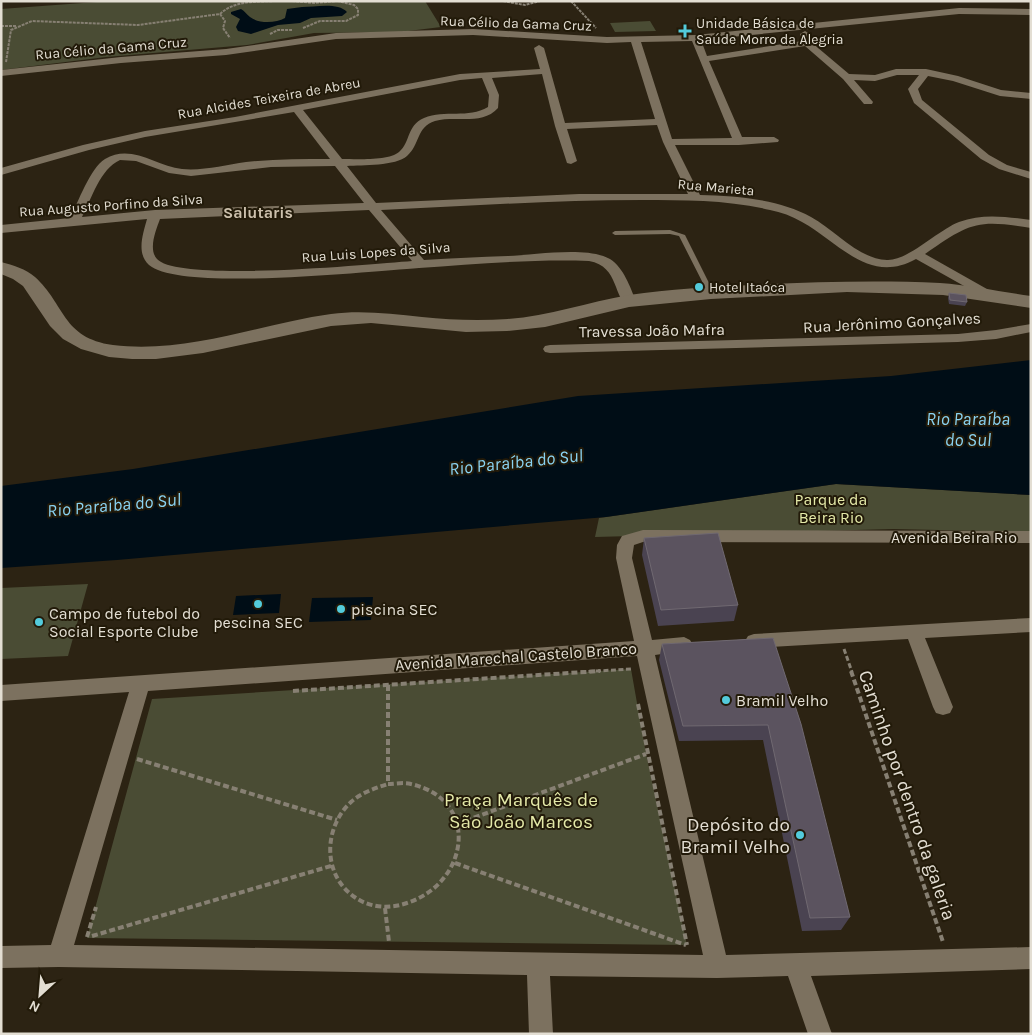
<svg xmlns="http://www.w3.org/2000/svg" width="1032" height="1035" font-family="Karla,sans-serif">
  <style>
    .green { fill: #4a4c34 }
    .water { fill: #000d16 }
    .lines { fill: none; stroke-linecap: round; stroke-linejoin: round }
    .path-far2 { stroke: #878073; stroke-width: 2; stroke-dasharray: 3 1; stroke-linecap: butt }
    .path-far1 { stroke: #878073; stroke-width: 3; stroke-dasharray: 5 2.5; stroke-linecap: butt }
    .path { stroke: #878073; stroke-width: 4; stroke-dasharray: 6 3; stroke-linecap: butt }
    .lane { fill: #7c715f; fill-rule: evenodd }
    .street { fill: #7c715f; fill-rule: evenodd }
    .secondary { fill: #7c715f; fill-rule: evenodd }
    .wall { fill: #4a4351 }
    .building { fill: #5b535f; stroke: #706971 }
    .poi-dot { fill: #53cbdb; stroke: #221a09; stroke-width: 2 }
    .labels { text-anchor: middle; stroke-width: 4; stroke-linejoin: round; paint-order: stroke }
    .far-street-label { font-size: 14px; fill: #e3ded3; stroke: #221a09 }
    .far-poi-label { font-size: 14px; fill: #e3ded3; stroke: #221a09; text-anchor: start }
    .far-quarter-label { font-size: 16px; font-weight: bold; fill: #ccc0ac; stroke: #221a09 }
    .street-label { font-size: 16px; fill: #e3ded3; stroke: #221a09 }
    .park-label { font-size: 16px; fill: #e4e9a8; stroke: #221a09 }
    .poi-label { font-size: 16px; fill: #e3ded3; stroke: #221a09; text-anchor: start }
    .water-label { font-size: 18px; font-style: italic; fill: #8ad3f2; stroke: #221a09 }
    .near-street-label { font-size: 19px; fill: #e3ded3; stroke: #221a09 }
    .near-park-label { font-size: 19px; fill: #e4e9a8; stroke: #221a09 }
    .near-poi-label { font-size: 19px; fill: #e3ded3; stroke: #221a09; text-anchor: end }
  </style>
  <rect width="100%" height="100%" fill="#2c2313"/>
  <path class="green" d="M 110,1 L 425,1 L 441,27 L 400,32 L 314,33 L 247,45 L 106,57 L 1,70 L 1,9 Z
    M 650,21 L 656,31 L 615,32 L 610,23 Z
    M 836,484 L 1031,495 L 1031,532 L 893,529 L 595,537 L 599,518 Z
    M 88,584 L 68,656 L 1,659 L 1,588 Z
    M 631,669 L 646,754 L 687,945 L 87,938 L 152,699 Z"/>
  <path class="water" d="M 302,7 C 315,7 338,2 347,12 L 342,16 L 311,18 L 300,23 L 278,25 L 251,34 L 238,31 L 236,27 L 240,19 L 231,14 L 231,12 L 241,9 C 245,11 246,14 250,17 C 259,24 276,23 285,18 L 287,9 Z
    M 1031,360 L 1031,495 L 836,484 L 606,517 L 117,560 L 1,568 L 1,486 L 133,469 L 578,396 L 891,376 Z
    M 281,594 L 279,613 L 233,615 L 236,596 Z
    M 373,597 L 371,620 L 309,622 L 312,598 Z"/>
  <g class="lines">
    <path class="path-far2" d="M 292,1 L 314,3 L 337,1
      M 503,1 L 525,5 L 540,1
      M 571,1 L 596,28
      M 220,14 L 225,21 L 223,28 L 230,38
      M 1,26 L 17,26
      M 303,28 L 320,21 L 346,21 L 358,15 L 358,9 L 354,5 L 338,1
      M 270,34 L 278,30 L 292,30
      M 6,62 L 11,30 L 32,21 L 138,25 L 220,14 C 235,0 256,2 276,1"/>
    <path class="path-far1" d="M 844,649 L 852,672
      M 581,672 L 631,669 L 632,671"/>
    <path class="path" d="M 851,671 L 943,942
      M 388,685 L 388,784
      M 293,691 L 600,671
      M 638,704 L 687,945
      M 137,759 L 337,820
      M 388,784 C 395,784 404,782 411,784 C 481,800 469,883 407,903 C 390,909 371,908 356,898 C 322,876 323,828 351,802 C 361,793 375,788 388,784 Z
      M 457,824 L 646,754
      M 455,863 L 686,945
      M 385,908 L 389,942
      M 92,936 L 331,866
      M 87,937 L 96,907"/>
    <path class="lane" d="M 670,230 L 685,235 L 714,293 L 713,294 L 709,294 L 708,293 L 679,236 L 670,234 L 615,235 L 612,233 L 615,231 Z"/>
    <path class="street" d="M 959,8 L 1031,9 L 1031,15 L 959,14 L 701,40 L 707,56 L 802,41 L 800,34 L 805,31 L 810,34 L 811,42 L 849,74 L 875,75 L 896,69 L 926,69 L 958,76 L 1001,90 L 1031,93 L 1031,99 L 1000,96 L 953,81 L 928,76 L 918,89 L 922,100 L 989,155 L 1007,165 L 1031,172 L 1031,179 L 999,169 L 981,159 L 914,103 L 908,89 L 919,75 L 897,75 L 875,81 L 854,80 L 873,102 L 872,104 L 864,104 L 843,79 L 805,46 L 709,61 L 742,137 L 774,137 L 779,140 L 778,142 L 739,145 L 675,145 L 700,195 C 737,196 779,199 811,217 C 835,230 858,259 887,260 C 908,261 938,230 959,222 C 983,213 1007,217 1031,220 L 1031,228 C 976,219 970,223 925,254 L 994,293 L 996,296 L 989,300 L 916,259 C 869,285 840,243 802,222 C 792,216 781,212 770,210 C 729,200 685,200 642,200 C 555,200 468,206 381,210 L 424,260 C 452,258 480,257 508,256 C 535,255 587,246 610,259 C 624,268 630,287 636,301 L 629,305 C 613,301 620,266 589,261 C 533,259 475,264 419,268 C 372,271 180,292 149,265 C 136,253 143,234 147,219 L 1,233 L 1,225 L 70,218 C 78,203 90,168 105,159 C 131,143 156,166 182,169 C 203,171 225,165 246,162 C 274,159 302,159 330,159 L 294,112 L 145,137 L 89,150 L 1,175 L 1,168 L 83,145 L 145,131 L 235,117 L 460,74 L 540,69 L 534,48 L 539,45 L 544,48 L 565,123 L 655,119 L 631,42 L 607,43 L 473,35 L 336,39 L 226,55 L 121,63 L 1,76 L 1,70 L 121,57 L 226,49 L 336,33 L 473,29 L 607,37 L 696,35 ZM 692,41 L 732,138 L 672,139 L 641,42 ZM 542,74 L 555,126 L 567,163 L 571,164 L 577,161 L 567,129 L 657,125 L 663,142 L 688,194 L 579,194 L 376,203 L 347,166 C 362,165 396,166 407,156 C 420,145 416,127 435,121 C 456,115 482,126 498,108 L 499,95 L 492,78 ZM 482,78 L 489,95 L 488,107 C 468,119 445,109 424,118 C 406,126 411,142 399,152 C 389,161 355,159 342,159 L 303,110 L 460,80 ZM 120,160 L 136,161 L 169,173 L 191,176 L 271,167 L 335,166 L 364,203 L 155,210 L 82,217 C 92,198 100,169 120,160 ZM 369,210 L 412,261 C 374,264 178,283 157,259 C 148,249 156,230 160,219 Z
      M 1031,324 L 1031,332 L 996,339 L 958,342 L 550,353 L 545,352 L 543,349 L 545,346 L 550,345 L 958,334 L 996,330 Z
      M 643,530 L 1031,531 L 1031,543 L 643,542 L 634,545 L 632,558 L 652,640 L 684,637 L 690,640 L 693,645 L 690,650 L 655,655 L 726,955 L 1031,947 L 1031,969 L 811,976 L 832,1034 L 808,1034 L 788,976 L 717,978 L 550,976 L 553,1034 L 529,1034 L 527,975 L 59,967 L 1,968 L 1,946 L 51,945 L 129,692 L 1,701 L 1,685 L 634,641 L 616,558 L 617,545 L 622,536 ZM 637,656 L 703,955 L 74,945 L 148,691 Z
      M 1031,618 L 1031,632 L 925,638 L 953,707 L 950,713 L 943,715 L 936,713 L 933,707 L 908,639 L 754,648 L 748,646 L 745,641 L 748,636 L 754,634 Z"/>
    <path class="secondary" d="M 1,262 C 13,265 26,269 35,277 C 65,304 62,338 113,345 C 187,354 259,324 331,314 C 362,310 391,314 422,317 C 450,320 479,321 508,319 C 549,316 588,302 629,295 C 669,289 711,287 752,285 C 815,282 877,280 940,283 C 970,285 1001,292 1031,296 L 1031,308 L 943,295 L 847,292 L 711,299 L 629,307 L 545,327 L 507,331 L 466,332 L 371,323 L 331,326 L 203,353 L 156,359 L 132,359 L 109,357 L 81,349 L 63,339 L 50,326 L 23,286 L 13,279 L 1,274 Z"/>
  </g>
  <path class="wall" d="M 949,293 L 967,302 L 965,306 L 949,304 L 948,298 Z
    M 644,538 L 738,605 L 734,621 L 658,626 L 642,555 Z
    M 773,638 L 850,917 L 841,930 L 802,931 L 763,740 L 679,741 L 659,660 L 662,644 Z"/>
  <path class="building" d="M 949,293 L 966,295 L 967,302 L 950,300 Z
    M 718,533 L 738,605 L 661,610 L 644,538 Z
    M 773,638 L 801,724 L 850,917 L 810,918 L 768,725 L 683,726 L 662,644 Z"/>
  <g class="poi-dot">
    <path d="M682.5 23.5h5v5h5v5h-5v5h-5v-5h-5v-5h5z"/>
    <circle cx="699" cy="287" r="5"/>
    <circle cx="258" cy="604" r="5"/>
    <circle cx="341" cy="609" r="5"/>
    <circle cx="39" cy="622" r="5"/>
    <circle cx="726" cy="700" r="5"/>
    <circle cx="800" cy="835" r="5"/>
  </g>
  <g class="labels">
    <g class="far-street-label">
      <text transform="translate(516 23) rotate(2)" y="5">Rua Célio da Gama Cruz</text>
      <text transform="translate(111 48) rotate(-5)" y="5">Rua Célio da Gama Cruz</text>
      <text transform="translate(269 98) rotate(-10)" y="5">Rua Alcides Teixeira de Abreu</text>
      <text transform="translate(716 187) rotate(5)" y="5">Rua Marieta</text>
      <text transform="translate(111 205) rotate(-4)" y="5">Rua Augusto Porfino da Silva</text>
      <text transform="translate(376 252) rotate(-4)" y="5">Rua Luis Lopes da Silva</text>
    </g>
    <g class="far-poi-label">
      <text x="696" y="28">Unidade Básica de<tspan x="696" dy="16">Saúde Morro da Alegria</tspan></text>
      <text x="709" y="292">Hotel Itaóca</text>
    </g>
    <g class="far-quarter-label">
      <text x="258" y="218">Salutaris</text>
    </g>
    <g class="street-label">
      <text transform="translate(892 322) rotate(-3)" y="6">Rua Jerônimo Gonçalves</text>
      <text transform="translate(652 330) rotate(-1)" y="6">Travessa João Mafra</text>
      <text x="954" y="543">Avenida Beira Rio</text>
      <text transform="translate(516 656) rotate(-4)" y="6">Avenida Marechal Castelo Branco</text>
    </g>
    <g class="park-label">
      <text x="831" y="505">Parque da<tspan x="831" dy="18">Beira Rio</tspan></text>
    </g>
    <g class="poi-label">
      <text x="351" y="615">piscina SEC</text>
      <text x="49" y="619">Campo de futebol do<tspan x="49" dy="18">Social Esporte Clube</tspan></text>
      <text x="258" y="628" text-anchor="middle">pescina SEC</text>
      <text x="736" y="706">Bramil Velho</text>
    </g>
    <g class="water-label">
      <text x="968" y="425">Rio Paraíba<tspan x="968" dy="21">do Sul</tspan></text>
      <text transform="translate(516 462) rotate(-6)" y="6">Rio Paraíba do Sul</text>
      <text transform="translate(114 505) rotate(-5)" y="6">Rio Paraíba do Sul</text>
    </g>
    <g class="near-street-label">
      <text transform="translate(908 795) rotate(71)" y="7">Caminho por dentro da galeria</text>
    </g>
    <g class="near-park-label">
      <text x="521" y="806">Praça Marquês de<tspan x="521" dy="22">São João Marcos</tspan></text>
    </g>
    <g class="near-poi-label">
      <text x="790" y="831">Depósito do<tspan x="790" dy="22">Bramil Velho</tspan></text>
    </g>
  </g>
  <rect width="1032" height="1035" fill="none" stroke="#e3ded3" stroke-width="5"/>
  <g transform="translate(40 995) rotate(206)" stroke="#221a09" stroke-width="4" paint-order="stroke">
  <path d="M0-4L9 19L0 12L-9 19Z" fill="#e3ded3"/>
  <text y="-8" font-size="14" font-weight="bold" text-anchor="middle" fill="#e3ded3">N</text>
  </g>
</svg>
